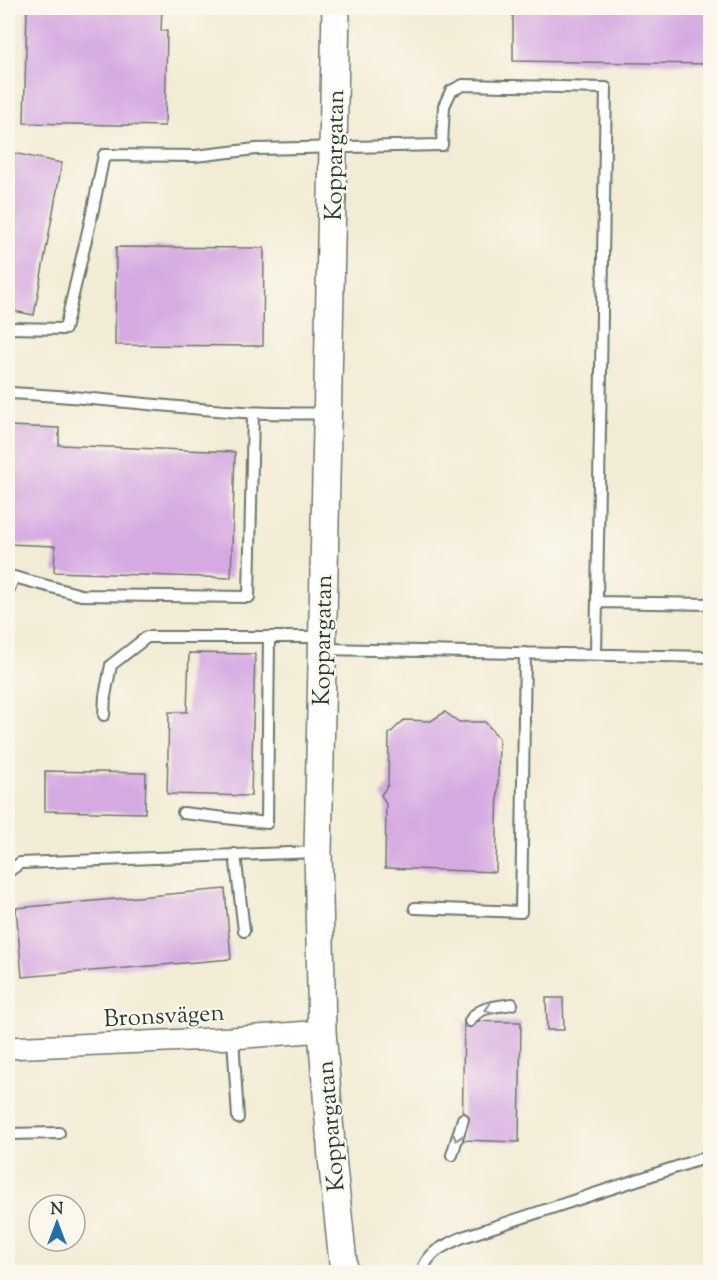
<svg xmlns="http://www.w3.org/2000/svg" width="718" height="1280" font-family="'Sorts Mill Goudy',serif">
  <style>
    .building { fill: #d5aae2 }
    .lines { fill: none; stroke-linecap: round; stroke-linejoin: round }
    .service-casing { stroke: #697a6c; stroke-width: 14 }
    .minor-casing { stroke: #697a6c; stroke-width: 24 }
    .tertiary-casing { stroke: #697a6c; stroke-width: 30 }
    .service { stroke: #fff; stroke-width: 10 }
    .minor { stroke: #fff; stroke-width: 21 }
    .tertiary { stroke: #fff; stroke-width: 27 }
    .oneway { stroke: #8f9e9a }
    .labels { text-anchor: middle; stroke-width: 4.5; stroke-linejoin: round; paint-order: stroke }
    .street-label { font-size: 24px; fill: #1f3d34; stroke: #fbf7ec }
  </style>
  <rect width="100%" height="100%" fill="#fbf7ec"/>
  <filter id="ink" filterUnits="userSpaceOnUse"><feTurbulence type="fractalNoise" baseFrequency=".0167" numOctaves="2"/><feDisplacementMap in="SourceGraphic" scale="12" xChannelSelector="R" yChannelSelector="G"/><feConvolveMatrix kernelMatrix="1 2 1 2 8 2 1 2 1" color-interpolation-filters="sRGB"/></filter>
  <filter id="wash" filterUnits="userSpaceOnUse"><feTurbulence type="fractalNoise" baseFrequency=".008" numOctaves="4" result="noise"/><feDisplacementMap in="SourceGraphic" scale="24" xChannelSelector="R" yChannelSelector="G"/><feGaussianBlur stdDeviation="1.35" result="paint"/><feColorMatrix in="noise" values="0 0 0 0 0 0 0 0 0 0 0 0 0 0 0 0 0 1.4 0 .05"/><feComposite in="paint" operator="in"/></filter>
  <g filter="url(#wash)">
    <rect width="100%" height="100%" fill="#f2ecd4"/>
    <g id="blocks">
      <path class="building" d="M 27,8 L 162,8 L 161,31 L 167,31 L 165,126 L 24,123 Z
        M 513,8 L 710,8 L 710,64 L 513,61 Z
        M 8,152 L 62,163 L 34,315 L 8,310 Z
        M 116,247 L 264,248 L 263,346 L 115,345 Z
        M 8,426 L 59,428 L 59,445 L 235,452 L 231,578 L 54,572 L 55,546 L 8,544 Z
        M 189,653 L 255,654 L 251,796 L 167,794 L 169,712 L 187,712 Z
        M 445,712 L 459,722 L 485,722 L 499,738 L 496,872 L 385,868 L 386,804 L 381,795 L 388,785 L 389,734 L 404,720 L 431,721 Z
        M 45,771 L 146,773 L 145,813 L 45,811 Z
        M 225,889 L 231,959 L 22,977 L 16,908 Z
        M 546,998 L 563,998 L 564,1030 L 547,1030 Z
        M 464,1021 L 521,1022 L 519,1142 L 462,1140 Z"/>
    </g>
  </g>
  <g filter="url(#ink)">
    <use href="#blocks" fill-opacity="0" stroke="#697a6c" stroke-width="1.5"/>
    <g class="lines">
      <g class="service-casing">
        <path id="service" d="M 8,328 L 65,329 L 92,214 L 104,155 L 195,156 L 256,149 L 442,145 L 444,106 L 451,91 L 463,85 L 606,88 L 596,654
          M 8,393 C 114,397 220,417 327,413
          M 14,577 L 81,595 L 249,597 L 253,413
          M 8,591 L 14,577 L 8,576
          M 597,602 L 710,604
          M 324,649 L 710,657
          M 104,715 L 105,696 L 111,665 L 147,637 L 321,637
          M 183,813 L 267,823 L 269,637
          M 235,854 L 244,931
          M 8,872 L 20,863 L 318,852
          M 415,908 L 521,912 L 525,653
          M 470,1021 C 478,1006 497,1007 512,1004
          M 233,1038 L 238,1118
          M 8,1134 L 59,1133
          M 452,1155 L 463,1119
          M 422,1272 C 428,1251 444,1246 463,1237 L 710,1156"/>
      </g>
      <g class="minor-casing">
        <path id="minor" d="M 8,1048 L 233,1038 L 322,1031"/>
      </g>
      <g class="tertiary-casing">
        <path id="tertiary" d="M 336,8 L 318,852 L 322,1031 L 332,1158 L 344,1272"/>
      </g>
      <use href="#service" class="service"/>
      <use href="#minor" class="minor"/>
      <use href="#tertiary" class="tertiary"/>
    </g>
    <defs><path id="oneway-chevron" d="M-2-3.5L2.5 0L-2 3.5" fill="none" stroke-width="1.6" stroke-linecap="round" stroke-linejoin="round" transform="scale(1.5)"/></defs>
    <g class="oneway">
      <use href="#oneway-chevron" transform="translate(489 1009) rotate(164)"/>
      <use href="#oneway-chevron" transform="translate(457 1137) rotate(107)"/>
    </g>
  </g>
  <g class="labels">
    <g class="street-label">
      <text transform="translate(334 155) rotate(-89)" y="8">Koppargatan</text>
      <text transform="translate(322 640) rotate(-89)" y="8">Koppargatan</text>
      <text transform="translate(164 1015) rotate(-3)" y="8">Bronsvägen</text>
      <text transform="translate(330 1126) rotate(-95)" y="8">Koppargatan</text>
    </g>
  </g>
  <rect width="718" height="1280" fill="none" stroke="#fbf7ec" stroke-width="30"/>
  <g transform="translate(57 1223)"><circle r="28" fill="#fbf7ec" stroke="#a3ada2" stroke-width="1.5"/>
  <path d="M0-4.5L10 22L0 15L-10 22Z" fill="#1f6fb2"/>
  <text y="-9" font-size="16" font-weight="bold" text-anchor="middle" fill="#1f3d34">N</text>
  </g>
</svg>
